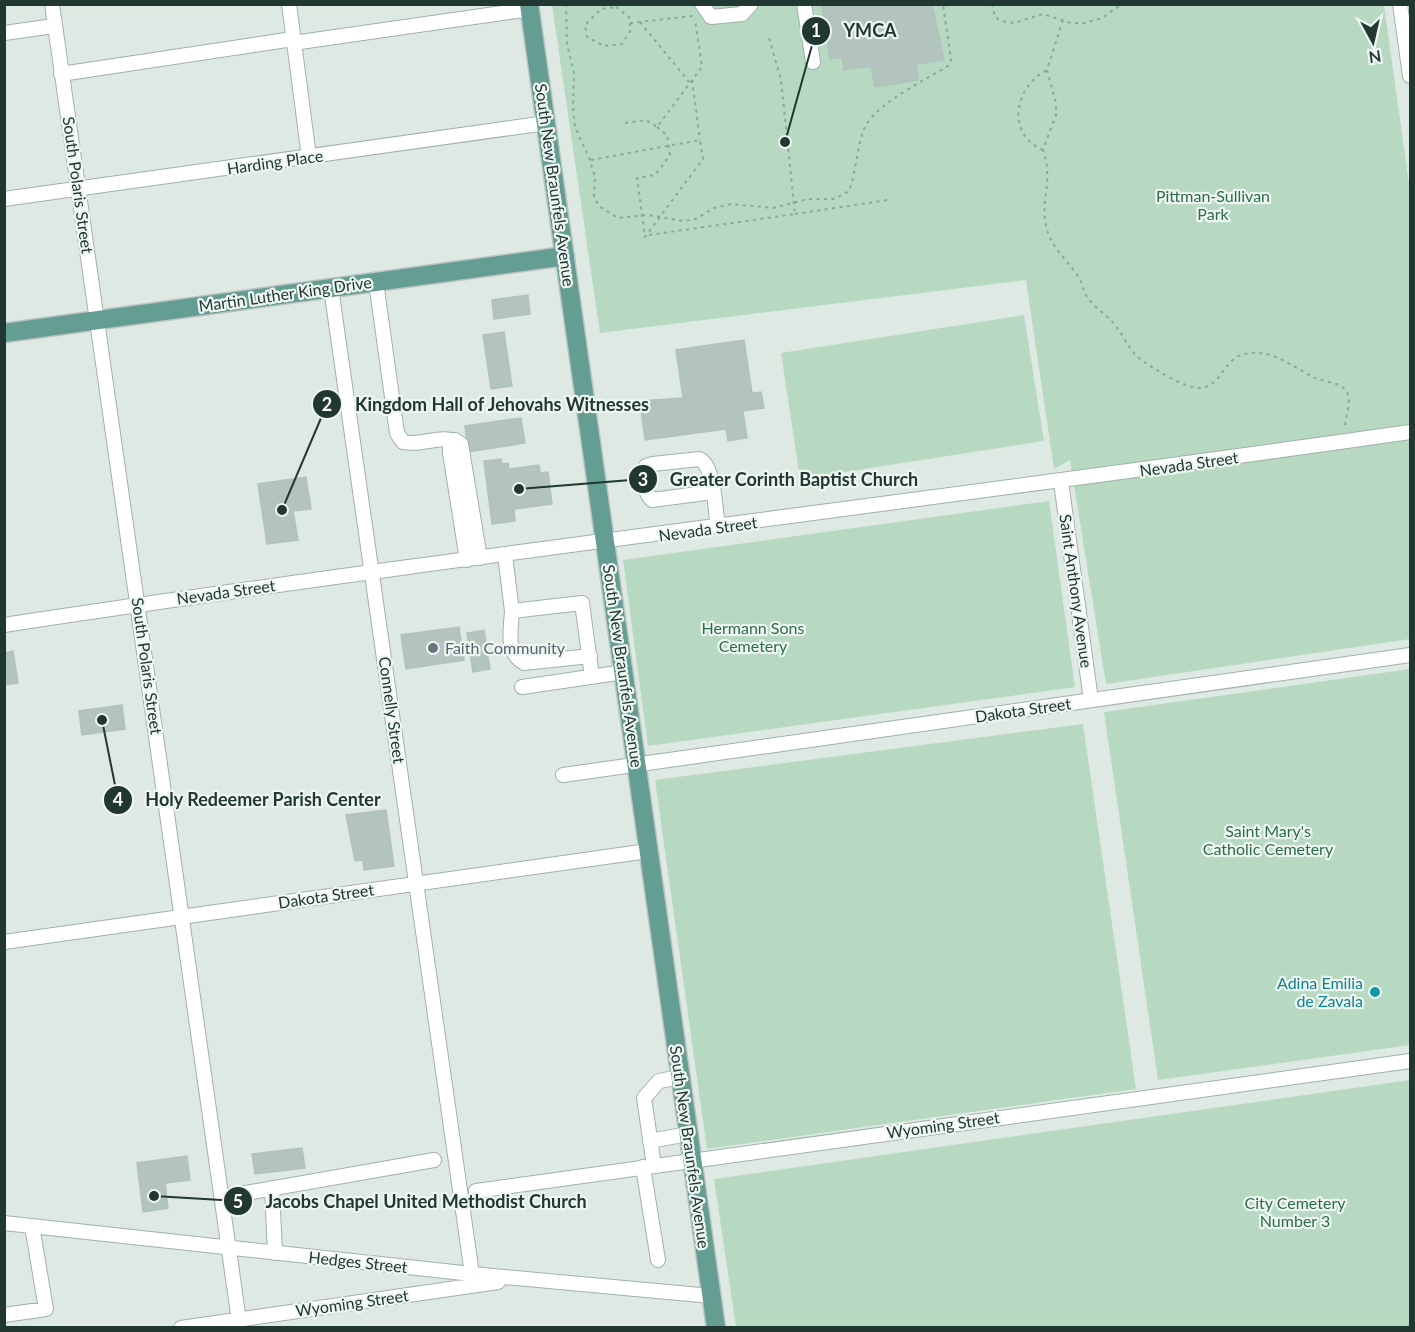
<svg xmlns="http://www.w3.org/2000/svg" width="1415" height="1332" font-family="Lato,sans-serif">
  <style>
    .green { fill: #b7d9c2 }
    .building { fill: #b3c3bd; stroke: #b1c2bc; stroke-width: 1.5 }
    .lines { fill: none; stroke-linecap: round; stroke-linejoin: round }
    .minor-casing { stroke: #a1b0ab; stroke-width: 16 }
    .major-casing { stroke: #bcc3c2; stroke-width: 21 }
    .path { stroke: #80ab9f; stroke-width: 2; stroke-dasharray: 3 4.5; stroke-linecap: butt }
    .minor { stroke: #fff; stroke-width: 14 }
    .major { stroke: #649d91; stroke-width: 18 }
    .worship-dot { fill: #6b7280; stroke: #eef6f2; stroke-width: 2 }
    .culture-dot { fill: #0f9aa8; stroke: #eef6f2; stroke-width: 2 }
    .labels { text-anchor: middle; stroke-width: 4.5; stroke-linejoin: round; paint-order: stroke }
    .street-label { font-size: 16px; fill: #203732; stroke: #eef6f2 }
    .park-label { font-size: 16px; fill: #2d6c48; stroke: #eef6f2 }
    .worship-label { font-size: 16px; fill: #5b616d; stroke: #eef6f2; text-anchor: start }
    .culture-label { font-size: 16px; fill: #0d838f; stroke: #eef6f2; text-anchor: end }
    .leader { fill: none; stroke: #203732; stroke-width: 2 }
    .callout-dot { fill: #203732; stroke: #eef6f2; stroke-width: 2 }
    .mark-label { font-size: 18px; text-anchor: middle; font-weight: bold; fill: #fff }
    .callout-label { font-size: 18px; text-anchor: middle; font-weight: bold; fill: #203732; stroke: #eef6f2; stroke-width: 4.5; stroke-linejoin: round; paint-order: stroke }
  </style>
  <rect width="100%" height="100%" fill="#dee9e4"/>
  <path class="green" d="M 552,5 L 1384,5 L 1410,191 L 1410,639 L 1106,684 L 1070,460 L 1054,469 L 1026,280 L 600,333 Z
    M 1024,315 L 1044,441 L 800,479 L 781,353 Z
    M 1049,501 L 1075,687 L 648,746 L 623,560 Z
    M 1410,669 L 1410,1045 L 1158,1080 L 1104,712 Z
    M 1083,724 L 1136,1089 L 707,1149 L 655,780 Z
    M 1410,1080 L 1410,1327 L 736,1327 L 714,1179 Z"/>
  <path class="building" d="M 835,4 L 932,4 L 944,60 L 916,64 L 918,80 L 875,87 L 871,66 L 844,70 L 842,57 L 830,59 L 822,6 Z
    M 528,295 L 530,314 L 494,319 L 492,300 Z
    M 504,332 L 512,386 L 491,389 L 483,335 Z
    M 744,340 L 752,393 L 761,392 L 764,408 L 743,411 L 747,438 L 728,441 L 726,429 L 645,440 L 640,401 L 683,398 L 676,350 Z
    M 521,418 L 525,443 L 468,452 L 465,426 Z
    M 501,459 L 502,464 L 508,463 L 509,469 L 539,465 L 540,473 L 548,472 L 552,504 L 514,509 L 515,521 L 492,524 L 484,461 Z
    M 306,477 L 311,509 L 293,511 L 298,540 L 267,544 L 258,484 Z
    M 459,627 L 464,660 L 406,669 L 401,635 Z
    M 484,630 L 490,669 L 473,672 L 467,633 Z
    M 13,651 L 18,683 L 4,685 L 4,653 Z
    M 122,705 L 125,729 L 82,735 L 79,711 Z
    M 386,810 L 394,866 L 364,870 L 363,860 L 355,861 L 346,815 Z
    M 302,1148 L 305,1168 L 255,1174 L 252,1154 Z
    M 187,1156 L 190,1180 L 165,1183 L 168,1208 L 143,1212 L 137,1163 Z"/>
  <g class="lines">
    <g class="minor-casing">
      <path id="minor" d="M 52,4 L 240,1328
        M 289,4 L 309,157
        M 702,4 L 711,17 L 742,14 L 751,4
        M 804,4 L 813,62
        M 1400,4 L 1410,76
        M 4,33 L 54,26
        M 293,43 L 530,9
        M 61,74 L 293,39
        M 4,199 L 546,123
        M 376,282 L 397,433 L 403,442 C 423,447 442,432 461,444 L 480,558
        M 331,288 L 472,1274
        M 455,440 L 450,447 L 450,453 L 467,560
        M 1061,482 L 1091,700
        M 713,492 L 652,500 C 644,493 643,476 646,466 L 653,464 L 699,459 C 715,465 715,511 718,527
        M 505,555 L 512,611 L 582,603 L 592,677
        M 512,611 C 511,630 505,652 524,663 L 590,656
        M 4,625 C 472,554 942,499 1410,432
        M 522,687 L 624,672
        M 563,775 L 1410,655
        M 4,942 L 648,851
        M 650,1141 L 688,1134
        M 654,1166 L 644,1098 L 659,1081 L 680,1077
        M 643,1167 L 658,1260
        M 272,1188 L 275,1253
        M 476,1191 L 1410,1061
        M 223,1197 L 434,1160
        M 4,1223 L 472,1274 L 711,1296
        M 4,1315 L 46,1309 L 32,1226
        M 181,1328 L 498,1282"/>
    </g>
    <g class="major-casing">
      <path id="major" d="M 529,4 L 716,1328
        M 4,333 L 565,256"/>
    </g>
    <path class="path" d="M 566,4 L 567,44 L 574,73 L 573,106 L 575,127 L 590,160 L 595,177 L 594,197 L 599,206 L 618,218 L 648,215 L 683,221 L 696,219 L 714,208 L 731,204 L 773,208 L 808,199 L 835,199 L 849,191 C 856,173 858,141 865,127 C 877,103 925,80 948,66 L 951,60 L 943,4
      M 992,4 L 995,17 L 1001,21 L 1014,23 L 1043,14 L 1071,23 L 1085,23 L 1102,18 L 1122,4
      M 616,7 L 629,17 L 631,30 L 622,44 L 604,46 L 587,37 L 585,25 L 601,9 Z
      M 1063,20 L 1047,70 L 1056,103 L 1056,115 L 1043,150 C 1054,183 1040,198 1046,226 C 1051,248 1065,257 1077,275 C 1083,283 1083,292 1089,300 C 1097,309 1108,316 1115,325 C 1125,337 1129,352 1143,361 C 1154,369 1186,389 1200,388 C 1220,387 1224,361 1241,355 C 1269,346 1291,366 1313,377 C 1324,383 1344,381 1348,395 C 1351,405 1345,417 1345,427
      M 640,22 L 689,82
      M 630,23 L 693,16
      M 692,80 L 700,140
      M 625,123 L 646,120 L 657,127 L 702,67 L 695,19
      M 1043,150 C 1005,134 1015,86 1047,70
      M 591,160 L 700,140 L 703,159 L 645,237 L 637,178 L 655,175 L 670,155 L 667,135 L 657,127
      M 795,214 L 888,200
      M 649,235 L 795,214 L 781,80 L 768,34"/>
    <use href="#minor" class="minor"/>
    <use href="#major" class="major"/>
  </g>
  <circle class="worship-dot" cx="433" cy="648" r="6"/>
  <circle class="culture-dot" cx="1375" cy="992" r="6"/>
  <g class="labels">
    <g class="street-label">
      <text transform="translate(275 162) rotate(-8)" y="6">Harding Place</text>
      <text transform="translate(78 185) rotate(82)" y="6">South Polaris Street</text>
      <text transform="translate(555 185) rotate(82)" y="6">South New Braunfels Avenue</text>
      <text transform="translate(285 294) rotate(-8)" y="6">Martin Luther King Drive</text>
      <text transform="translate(1189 464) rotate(-8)" y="6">Nevada Street</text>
      <text transform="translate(708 529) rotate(-8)" y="6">Nevada Street</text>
      <text transform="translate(1076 591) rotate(82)" y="6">Saint Anthony Avenue</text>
      <text transform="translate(226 592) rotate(-8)" y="6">Nevada Street</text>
      <text transform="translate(147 666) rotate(82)" y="6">South Polaris Street</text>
      <text transform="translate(623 666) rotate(82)" y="6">South New Braunfels Avenue</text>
      <text transform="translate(392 710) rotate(82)" y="6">Connelly Street</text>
      <text transform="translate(1023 710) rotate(-8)" y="6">Dakota Street</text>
      <text transform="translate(326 896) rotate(-8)" y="6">Dakota Street</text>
      <text transform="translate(943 1125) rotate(-8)" y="6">Wyoming Street</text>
      <text transform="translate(690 1147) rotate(82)" y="6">South New Braunfels Avenue</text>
      <text transform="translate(358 1262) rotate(6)" y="6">Hedges Street</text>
      <text transform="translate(352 1303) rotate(-8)" y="6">Wyoming Street</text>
    </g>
    <g class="park-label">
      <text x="1213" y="202">Pittman-Sullivan<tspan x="1213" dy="18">Park</tspan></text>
      <text x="753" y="634">Hermann Sons<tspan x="753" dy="18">Cemetery</tspan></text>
      <text x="1268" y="837">Saint Mary's<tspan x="1268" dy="18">Catholic Cemetery</tspan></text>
      <text x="1295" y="1209">City Cemetery<tspan x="1295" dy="18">Number 3</tspan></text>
    </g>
    <g class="worship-label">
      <text x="445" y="654">Faith Community</text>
    </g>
    <g class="culture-label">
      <text x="1363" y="989">Adina Emilia<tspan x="1363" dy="18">de Zavala</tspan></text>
    </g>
  </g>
  <path class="leader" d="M785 142L816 31M282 510L327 404M519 489L643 479M102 720L118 800M154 1196L238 1201"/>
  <g class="callout-dot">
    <circle cx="785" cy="142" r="6"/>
    <circle cx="282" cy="510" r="6"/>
    <circle cx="519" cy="489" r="6"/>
    <circle cx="102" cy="720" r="6"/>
    <circle cx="154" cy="1196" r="6"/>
    <circle cx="816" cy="31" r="15"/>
    <circle cx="327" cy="404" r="15"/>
    <circle cx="643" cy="479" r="15"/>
    <circle cx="118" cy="800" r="15"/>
    <circle cx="238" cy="1201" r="15"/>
  </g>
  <g class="mark-label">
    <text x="816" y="37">1</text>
    <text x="327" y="411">2</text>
    <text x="643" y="486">3</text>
    <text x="118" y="806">4</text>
    <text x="238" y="1208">5</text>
  </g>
  <g class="callout-label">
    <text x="870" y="37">YMCA</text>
    <text x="502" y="411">Kingdom Hall of Jehovahs Witnesses</text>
    <text x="794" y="486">Greater Corinth Baptist Church</text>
    <text x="263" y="806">Holy Redeemer Parish Center</text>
    <text x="426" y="1208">Jacobs Chapel United Methodist Church</text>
  </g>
  <rect width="1415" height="1332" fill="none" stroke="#203732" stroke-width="12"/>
  <g transform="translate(1373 42) rotate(172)" stroke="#eef6f2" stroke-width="4.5" paint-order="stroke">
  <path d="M0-4.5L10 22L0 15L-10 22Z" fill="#203732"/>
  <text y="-9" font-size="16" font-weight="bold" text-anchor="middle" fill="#203732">N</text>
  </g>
</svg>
